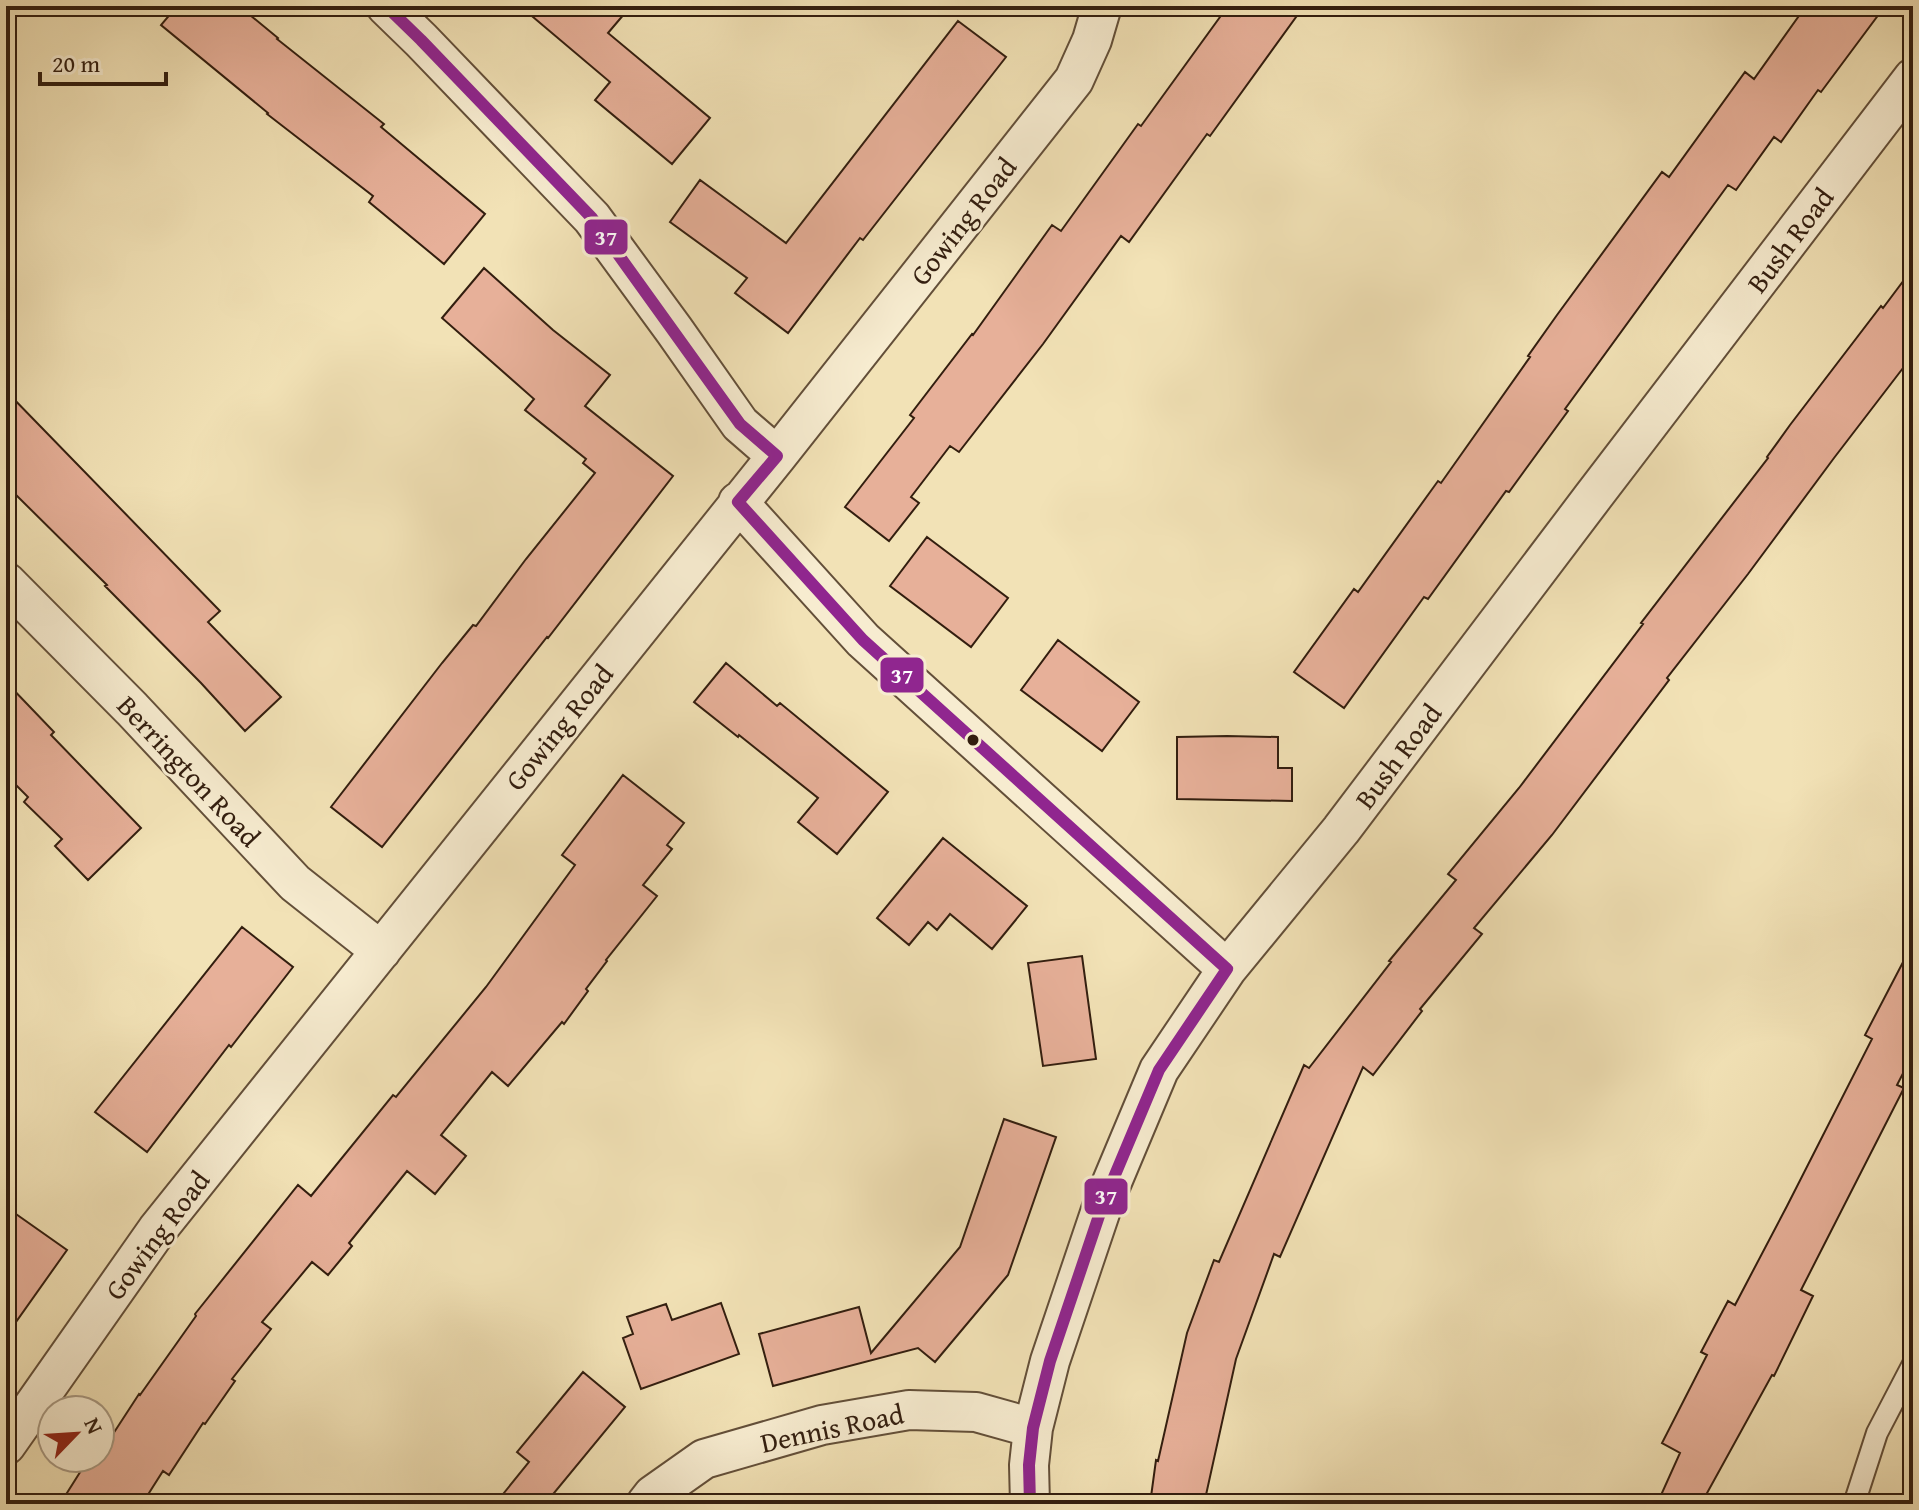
<svg xmlns="http://www.w3.org/2000/svg" width="1919" height="1510" font-family="'Gentium Book Plus',serif">
  <style>
    .building { fill: #e7b099; stroke: #331e0f; stroke-width: 2 }
    .lines { fill: none; stroke-linecap: round; stroke-linejoin: round }
    .service-casing { stroke: #634f39; stroke-width: 24 }
    .minor-casing { stroke: #634f39; stroke-width: 42 }
    .service { stroke: #f7ecd0; stroke-width: 20 }
    .minor { stroke: #f7ecd0; stroke-width: 38 }
    .bus-1-casing { stroke: #f7ecd0; stroke-width: 18 }
    .bus-1 { stroke: #90268f; stroke-width: 12 }
    .bus-dot { fill: #331e0f; stroke: #f7ecd0; stroke-width: 3 }
    .labels { text-anchor: middle; stroke-width: 6; stroke-linejoin: round; paint-order: stroke }
    .street-label { font-size: 28px; fill: #331e0f; stroke: #f7ecd0 }
    .line-badge { stroke: #f7ecd0; stroke-width: 3 }
    .badge-label { font-size: 22px; text-anchor: middle; font-weight: bold; fill: #fff }
  </style>
  <rect width="100%" height="100%" fill="#f2e2b6"/>
  <filter id="stains"><feTurbulence type="fractalNoise" baseFrequency=".0025" numOctaves="4"/><feColorMatrix values="0 0 0 0 .2 0 0 0 0 .09 0 0 0 0 .02 0 0 0 .5 -.17"/></filter>
  <radialGradient id="worn" r=".72"><stop offset=".6" stop-color="#630" stop-opacity="0"/><stop offset="1" stop-color="#630" stop-opacity=".3"/></radialGradient>
  <path class="building" d="M 177,6 L 239,6 L 278,38 L 277,39 L 384,124 L 381,127 L 485,214 L 444,264 L 369,202 L 373,196 L 267,114 L 268,113 L 161,25 Z
    M 520,6 L 631,6 L 608,33 L 710,118 L 672,164 L 595,100 L 610,82 Z
    M 1228,6 L 1304,6 L 1210,136 L 1207,134 L 1129,242 L 1121,236 L 1043,344 L 959,452 L 950,446 L 911,497 L 919,503 L 889,541 L 845,507 L 914,418 L 910,415 L 972,334 L 973,335 L 1052,225 L 1061,231 L 1138,124 L 1141,126 Z
    M 1806,6 L 1885,6 L 1821,92 L 1818,90 L 1781,142 L 1774,137 L 1736,190 L 1728,185 L 1565,409 L 1568,411 L 1509,492 L 1506,491 L 1428,599 L 1424,597 L 1344,708 L 1294,672 L 1354,589 L 1358,592 L 1438,481 L 1441,483 L 1530,357 L 1528,356 L 1557,315 L 1662,172 L 1669,177 L 1745,72 L 1754,79 Z
    M 958,21 L 1006,57 L 863,240 L 860,238 L 788,333 L 735,293 L 747,278 L 670,222 L 700,180 L 786,243 Z
    M 484,268 L 553,330 L 610,375 L 585,406 L 673,476 L 548,638 L 547,637 L 382,847 L 331,807 L 442,663 L 473,625 L 476,626 L 526,559 L 595,473 L 583,463 L 586,459 L 525,410 L 534,399 L 442,318 Z
    M 1913,268 L 1913,355 L 1834,458 L 1748,574 L 1667,678 L 1669,680 L 1552,835 L 1474,928 L 1482,934 L 1420,1009 L 1422,1011 L 1373,1075 L 1363,1067 L 1280,1257 L 1274,1254 L 1236,1359 L 1204,1504 L 1150,1504 L 1156,1460 L 1158,1461 L 1187,1333 L 1214,1260 L 1219,1262 L 1304,1065 L 1309,1068 L 1391,962 L 1389,961 L 1456,880 L 1448,874 L 1519,788 L 1643,624 L 1641,623 L 1768,458 L 1767,457 L 1790,425 L 1881,306 L 1883,308 Z
    M 6,391 L 220,611 L 208,622 L 281,697 L 245,731 L 201,683 L 105,586 L 107,585 L 6,485 Z
    M 927,537 L 1008,598 L 971,647 L 890,586 Z
    M 1058,640 L 1139,702 L 1102,751 L 1021,690 Z
    M 726,663 L 777,706 L 780,703 L 888,792 L 837,854 L 798,822 L 818,798 L 739,735 L 738,737 L 694,702 Z
    M 6,682 L 54,732 L 51,735 L 141,828 L 88,880 L 55,846 L 62,839 L 24,802 L 28,797 L 6,775 Z
    M 1227,736 L 1278,737 L 1278,768 L 1292,768 L 1292,801 L 1177,799 L 1177,737 Z
    M 623,775 L 684,823 L 667,845 L 672,849 L 643,885 L 657,896 L 606,960 L 607,961 L 586,989 L 588,991 L 564,1024 L 562,1022 L 508,1086 L 492,1072 L 441,1135 L 466,1156 L 435,1194 L 407,1171 L 349,1243 L 352,1246 L 328,1275 L 312,1262 L 262,1322 L 271,1329 L 232,1379 L 235,1381 L 205,1424 L 203,1423 L 169,1475 L 163,1471 L 142,1504 L 60,1504 L 89,1458 L 100,1458 L 100,1454 L 139,1394 L 140,1395 L 196,1316 L 195,1314 L 298,1185 L 311,1196 L 393,1095 L 396,1097 L 486,987 L 575,865 L 562,855 Z
    M 943,838 L 1027,906 L 992,949 L 950,914 L 937,930 L 928,922 L 909,945 L 877,918 Z
    M 242,927 L 293,967 L 231,1047 L 229,1045 L 147,1152 L 95,1112 Z
    M 1913,943 L 1913,1054 L 1897,1085 L 1904,1088 L 1801,1290 L 1813,1296 L 1774,1376 L 1772,1375 L 1701,1504 L 1657,1504 L 1680,1453 L 1662,1443 L 1707,1355 L 1701,1352 L 1728,1301 L 1735,1305 L 1787,1206 L 1872,1039 L 1865,1035 Z
    M 1082,956 L 1096,1059 L 1043,1066 L 1028,963 Z
    M 1004,1119 L 1056,1137 L 1008,1275 L 935,1362 L 918,1348 L 773,1386 L 759,1334 L 859,1307 L 871,1353 L 960,1247 Z
    M 6,1207 L 67,1250 L 6,1336 Z
    M 721,1303 L 739,1354 L 641,1389 L 623,1338 L 633,1334 L 627,1317 L 666,1304 L 672,1320 Z
    M 583,1372 L 625,1407 L 545,1504 L 495,1504 L 529,1462 L 517,1452 Z"/>
  <g class="lines">
    <g class="service-casing">
      <path id="service" d="M 1854,1504 L 1877,1433 L 1913,1364"/>
    </g>
    <g class="minor-casing">
      <path id="minor" d="M 386,6 L 421,40 L 592,218 L 674,330 L 740,424 L 777,456
        M 738,502 L 863,640 L 1227,969
        M 6,582 L 132,709 L 295,883 L 381,951
        M 6,1445 L 157,1230 L 777,456 L 1074,80 L 1092,40 L 1102,6
        M 646,1504 L 653,1495 L 704,1459 L 822,1425 L 909,1410 L 976,1412 L 1033,1428
        M 1030,1504 L 1029,1465 L 1033,1428 L 1050,1361 L 1104,1201 L 1159,1070 L 1227,969 L 1341,830 L 1592,498 L 1913,78"/>
    </g>
    <use href="#service" class="service"/>
    <use href="#minor" class="minor"/>
    <g class="bus-1-casing">
      <path id="bus-1" d="M 386,6 L 421,40 L 592,218 L 740,424 L 777,456 L 738,502 L 863,640 L 1227,969 L 1159,1070 L 1104,1201 L 1050,1361 L 1033,1428 L 1029,1465 L 1030,1504"/>
    </g>
    <use href="#bus-1" class="bus-1"/>
  </g>
  <circle class="bus-dot" cx="973" cy="740" r="7"/>
  <g class="labels">
    <g class="street-label">
      <text transform="translate(963 221) rotate(-52)" y="10">Gowing Road</text>
      <text transform="translate(1790 240) rotate(-53)" y="10">Bush Road</text>
      <text transform="translate(559 727) rotate(-51)" y="10">Gowing Road</text>
      <text transform="translate(1398 756) rotate(-53)" y="10">Bush Road</text>
      <text transform="translate(189 771) rotate(47)" y="10">Berrington Road</text>
      <text transform="translate(157 1235) rotate(-53)" y="10">Gowing Road</text>
      <text transform="translate(832 1428) rotate(-12)" y="10">Dennis Road</text>
    </g>
  </g>
  <g class="line-badge">
    <rect x="583" y="218" width="46" height="38" rx="8" fill="#90268f"/>
    <rect x="879" y="656" width="46" height="38" rx="8" fill="#90268f"/>
    <rect x="1083" y="1177" width="46" height="39" rx="8" fill="#90268f"/>
  </g>
  <g class="badge-label">
    <text x="606" y="245">37</text>
    <text x="902" y="683">37</text>
    <text x="1106" y="1204">37</text>
  </g>
  <rect width="1919" height="1510" fill="none" stroke="#f2e2b6" stroke-width="32"/>
  <rect x="8" y="8" width="1903" height="1494" fill="none" stroke="#331e0f" stroke-width="4"/>
  <rect x="16" y="16" width="1887" height="1478" fill="none" stroke="#331e0f" stroke-width="2"/>
  <g transform="translate(76 1434) rotate(65)"><circle r="38" fill="#f7ecd0" stroke="#a99a83" stroke-width="2"/>
  <path d="M0-6L14 30L0 20L-14 30Z" fill="#8f2418"/>
  <text y="-12" font-size="22" font-weight="bold" text-anchor="middle" fill="#331e0f">N</text>
  </g>
  <path d="M40 72v12h126v-12" fill="none" stroke="#331e0f" stroke-width="4"/>
  <text x="52" y="72" font-size="24" fill="#331e0f" stroke="#f7ecd0" stroke-width="6" paint-order="stroke">20 m</text>
  <rect width="100%" height="100%" filter="url(#stains)"/>
  <rect width="100%" height="100%" fill="url(#worn)"/>
</svg>
